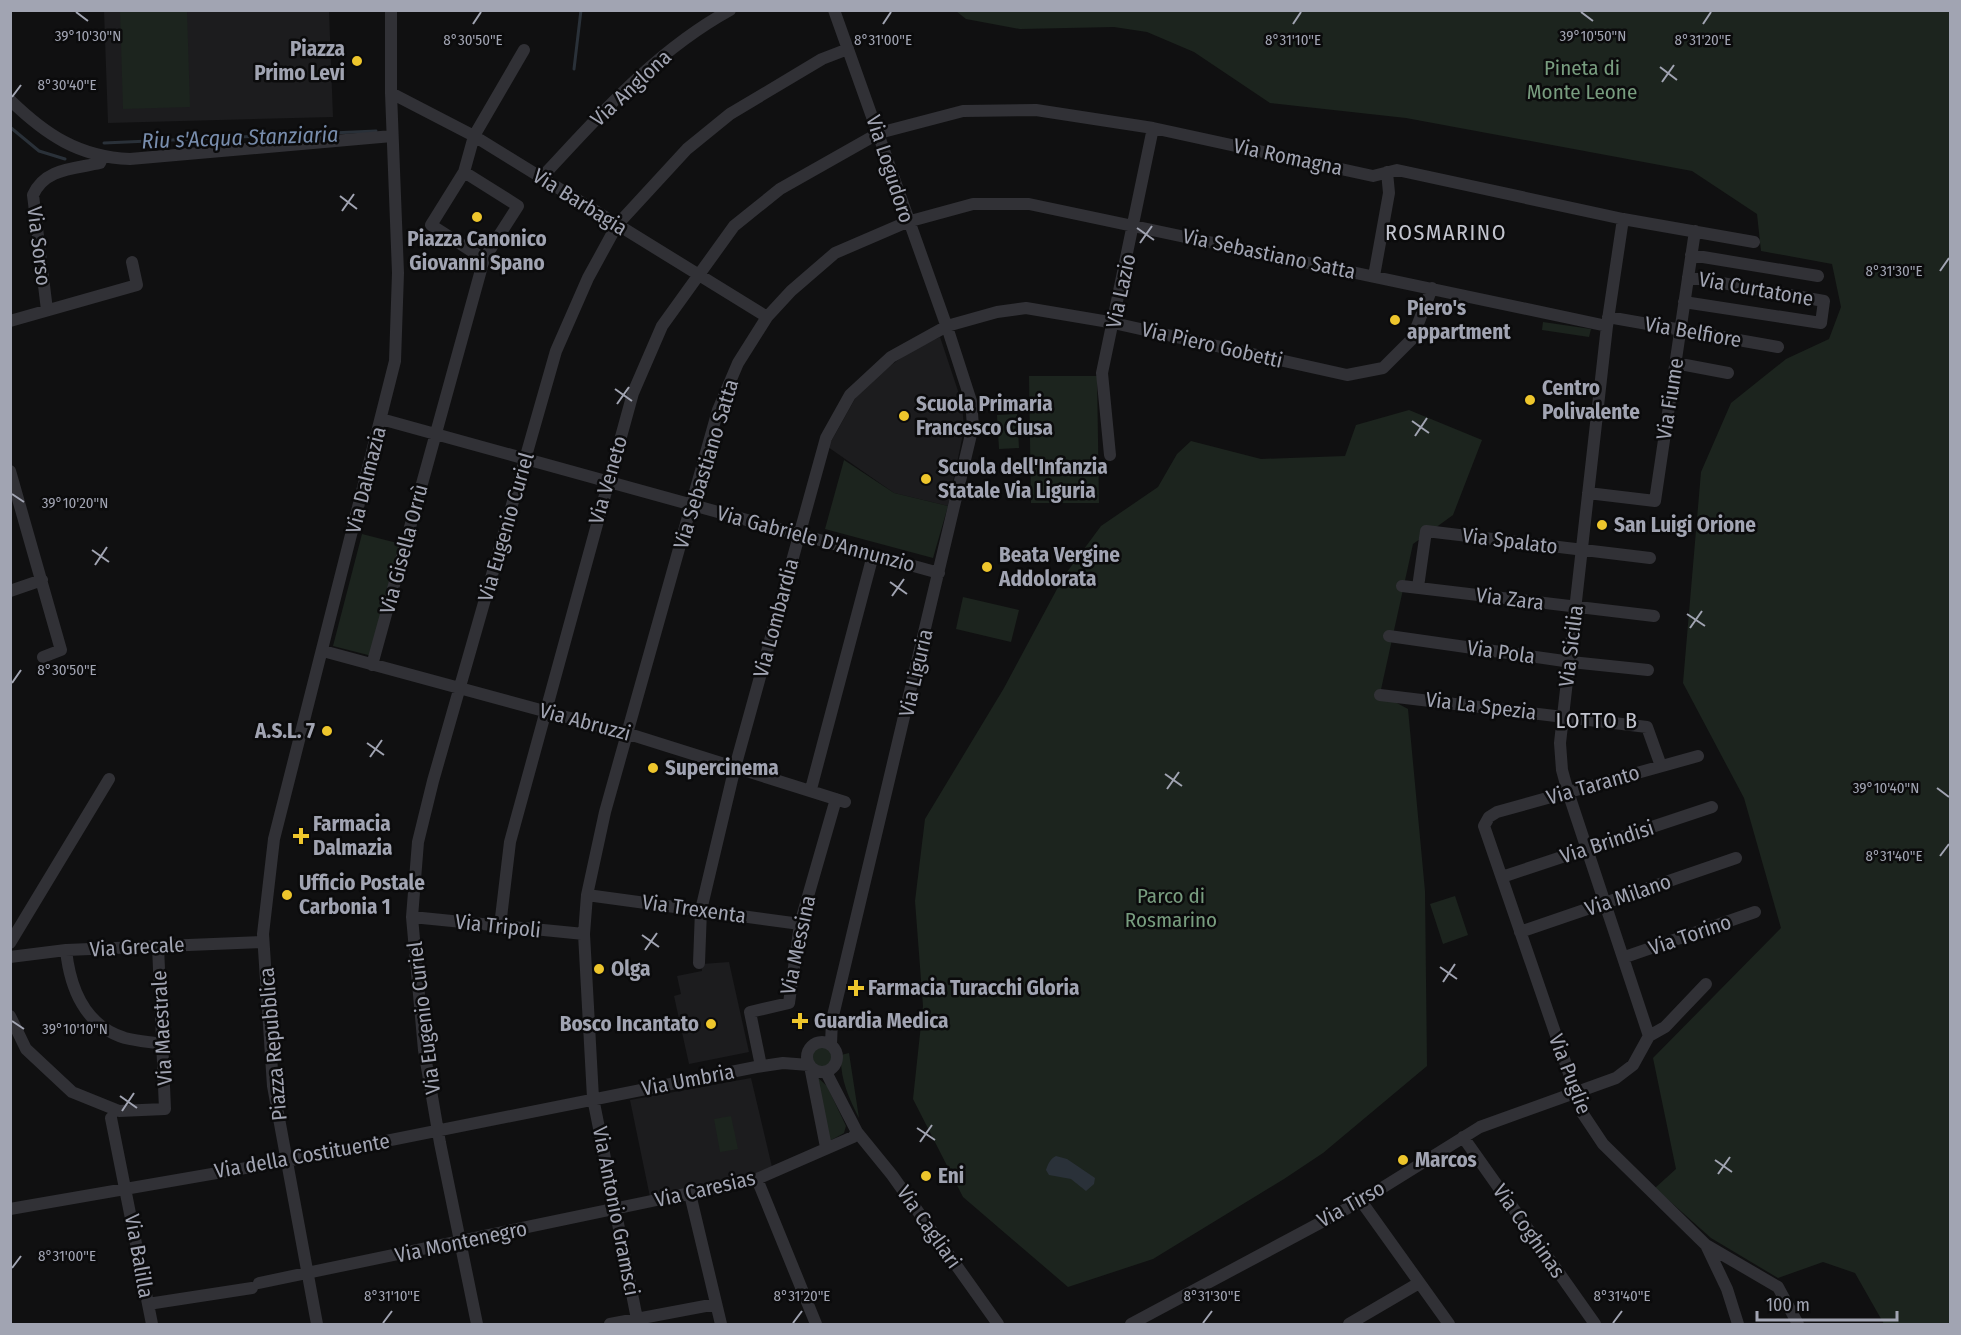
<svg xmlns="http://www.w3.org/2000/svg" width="1961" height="1335" font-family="'Fira Sans Condensed',sans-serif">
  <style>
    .built { fill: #1c1c1e }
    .green { fill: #1c241e }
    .water { fill: #2a3139 }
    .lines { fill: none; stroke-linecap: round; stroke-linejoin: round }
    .stream { stroke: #2a3139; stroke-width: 3 }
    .minor { stroke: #313136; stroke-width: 12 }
    .ticks { fill: none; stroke: #a1a4b2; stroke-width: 2 }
    .poi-dot { fill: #eec62c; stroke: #0b0b0c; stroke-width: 2 }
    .labels { text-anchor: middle; stroke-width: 5; stroke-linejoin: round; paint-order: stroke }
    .poi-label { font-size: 21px; font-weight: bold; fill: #a1a4b2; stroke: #0b0b0c; text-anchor: start }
    .park-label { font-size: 21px; fill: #789d7f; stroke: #0b0b0c }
    .street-label { font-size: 21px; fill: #a1a4b2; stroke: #0b0b0c }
    .water-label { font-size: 22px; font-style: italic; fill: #788dad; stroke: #0b0b0c }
    .neighbourhood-label { font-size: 22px; letter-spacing: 1.5px; fill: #c2c4ce; stroke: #0b0b0c }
    .ticks-label { font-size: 15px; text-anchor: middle; fill: #a1a4b2; stroke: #0b0b0c; stroke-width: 5; stroke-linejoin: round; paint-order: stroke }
  </style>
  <rect width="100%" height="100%" fill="#101011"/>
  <path class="built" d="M 104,11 L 329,11 L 333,117 L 108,123 Z
    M 940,337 L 962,403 L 964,429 L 948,506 L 894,493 L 828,447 L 856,397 L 879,374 L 909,352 Z
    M 729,962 L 749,1052 L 689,1064 L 674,996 L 681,994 L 677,976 L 702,971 L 702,964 Z
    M 751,1078 L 772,1167 L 754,1175 L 650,1197 L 630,1100 Z"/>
  <path class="green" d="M 120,11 L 187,11 L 190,107 L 123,109 Z
    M 956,11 L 1950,11 L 1950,1324 L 1884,1324 L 1855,1273 L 1823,1262 L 1778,1278 L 1711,1238 L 1655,1188 L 1676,1169 L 1653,1058 L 1781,928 L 1744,798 L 1683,683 L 1701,472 L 1731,403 L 1786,359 L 1829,339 L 1841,307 L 1832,264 L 1761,251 L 1757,214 L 1692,171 L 1406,118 L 1270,103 L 1194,52 L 1147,32 L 1114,27 L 1020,29 L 966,19 Z
    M 1543,322 L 1591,329 L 1589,337 L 1542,330 Z
    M 1029,376 L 1097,376 L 1099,503 L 1031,503 Z
    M 1409,410 L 1482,440 L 1453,515 L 1413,544 L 1380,694 L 1408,709 L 1425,891 L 1427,1066 L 1323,1153 L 1284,1179 L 1153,1259 L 1068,1287 L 963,1197 L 913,1099 L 923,1006 L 915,901 L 925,819 L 1004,688 L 1064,576 L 1101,526 L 1158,487 L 1177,454 L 1191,441 L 1261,459 L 1345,456 L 1356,425 Z
    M 1017,414 L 1019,448 L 999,449 L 997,415 Z
    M 844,460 L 894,493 L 948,506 L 933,558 L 825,529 Z
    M 362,534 L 401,544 L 372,656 L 333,646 Z
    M 963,597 L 1019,610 L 1011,642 L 956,629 Z
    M 1455,896 L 1468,935 L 1443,944 L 1430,904 Z
    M811 1057a11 11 0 1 1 22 0a11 11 0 1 1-22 0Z
    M 849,1053 L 859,1118 C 848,1097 840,1078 841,1055 Z
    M 817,1077 L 827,1086 L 846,1126 L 844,1133 L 826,1143 Z
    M 731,1116 L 738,1149 L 720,1152 L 714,1119 Z"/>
  <path class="water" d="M 1056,1156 L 1067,1159 L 1095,1178 L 1094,1184 L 1086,1191 L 1071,1179 L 1049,1175 L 1046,1170 C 1048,1164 1050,1159 1056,1156 Z"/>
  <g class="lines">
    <path class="stream" d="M 574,69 L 581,10
      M 10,127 L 39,151 L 65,159
      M 104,143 L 376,131"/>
    <path class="minor" d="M 391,93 L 474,136 L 767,317
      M 10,100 C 46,135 79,157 130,159 L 392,136
      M 464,172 L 474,136 L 524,50
      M 542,177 C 600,115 654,52 730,10
      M 1691,255 L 1818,276
      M 1374,276 L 1389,193 L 1387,172
      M 1684,302 L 1821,323 L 1824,301 L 1688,277
      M 47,310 L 33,195 C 45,168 74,169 100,163 L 102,158
      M 1608,317 L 1778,347
      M 10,321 L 137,285 L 132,262
      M 1675,363 L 1728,373
      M 381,419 L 939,573
      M 1110,455 L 1102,373 L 1153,128
      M 10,471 L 61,650 L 43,657
      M 1588,493 L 1655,501 L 1695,231
      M 1402,586 L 1654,616
      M 1418,587 L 1426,531 L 1650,558
      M 10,591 L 42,580
      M 1389,636 L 1571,662 L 1648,670
      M 323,651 L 629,734 L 845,802
      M 372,665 L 484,259 L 518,206 L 464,172 L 431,225 L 484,259
      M 1380,695 L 1647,727 L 1661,766
      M 1698,756 L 1497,812 L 1489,817 L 1484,826 L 1583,1114 L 1603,1144 L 1706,1245 L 1727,1289 L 1738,1324
      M 811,789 L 873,555
      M 1502,877 L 1712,807
      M 587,895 L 800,924
      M 412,917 L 584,934
      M 500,926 L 510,842 L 633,393 L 662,326 L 734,226 L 780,189 L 879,133 L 963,111 L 1036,110 L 1153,128 L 1373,176 L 1397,170 L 1623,219 L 1754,242
      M 1520,932 L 1736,858
      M 10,943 L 109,779
      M 66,950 C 70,988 85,1026 125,1038 C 137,1041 150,1042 162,1044
      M 10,957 L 66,950 L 263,942
      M 1625,957 L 1755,912
      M 699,963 L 701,910 L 734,771 L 826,438 L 850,395 L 891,357 L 947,326 L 997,312 L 1026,308 L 1109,322 L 1347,375 L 1383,368 L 1412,339 L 1432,288
      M 10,1016 L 26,1049 L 72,1092 L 119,1111 L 165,1109 L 158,946
      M 1649,1036 L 1665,1027 L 1706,984
      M807 1057a15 15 0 1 1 30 0a15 15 0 1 1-30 0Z
      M 831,1044 L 832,1020 L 973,426 L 971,401 L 949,333 L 834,10
      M 761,1066 L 750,1012 L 789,1003 L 800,924 L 836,799
      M 810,1066 L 826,1147
      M 826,1072 L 857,1132 L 892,1175 L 998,1324
      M 111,1118 L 152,1324
      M 1463,1137 L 1595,1324
      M 757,1179 L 816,1324
      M 690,1194 L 721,1324
      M 1361,1201 L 1449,1324
      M 10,1209 L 286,1161 L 756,1067 L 783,1063 L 809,1065
      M 1706,1245 L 1778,1287 L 1798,1324
      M 259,1283 L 757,1179 L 853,1137 L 857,1132
      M 148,1304 L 252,1288
      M 317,1324 L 273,1086 L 263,934 L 274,839 L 395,361 L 398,273 L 391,93 L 391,10
      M 477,1324 L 440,1143 L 424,1050 L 412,917 L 418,842 L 433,781 L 556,351 L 588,278 L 617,225 L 687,149 L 730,114 L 822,59 L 848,49
      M 610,1324 L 716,1304
      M 638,1324 L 593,1098 L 584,934 L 587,895 L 605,812 L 718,410 L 738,363 L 767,317 L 791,291 L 835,253 L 907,222 L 973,204 L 1029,204 L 1607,326
      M 1131,1324 L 1361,1201 L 1480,1127 L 1616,1078 L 1633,1065 L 1649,1036 L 1568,792 L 1562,770 L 1560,743 L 1607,326 L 1623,219
      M 1349,1324 L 1419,1283"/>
  </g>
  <path class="ticks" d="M 76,12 L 88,21M 1581,12 L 1593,21M 473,24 L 481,12M 883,24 L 891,12M 1293,24 L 1301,12M 1703,24 L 1711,12M 1660,67 L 1677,80M 1662,82 L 1674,65M 12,97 L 21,85M 340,196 L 357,209M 342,211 L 354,194M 1137,228 L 1154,240M 1140,243 L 1152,226M 1940,271 L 1949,258M 615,389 L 632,401M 617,404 L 629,387M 1412,421 L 1429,433M 1415,436 L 1427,418M 12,494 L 24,502M 92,550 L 109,562M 95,565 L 107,547M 890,582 L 907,594M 892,596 L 904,579M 1687,614 L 1705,626M 1690,628 L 1702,611M 12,683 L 21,670M 367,743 L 384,755M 370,757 L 382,740M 1165,774 L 1182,786M 1937,788 L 1949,797M 1167,789 L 1179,772M 1940,856 L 1949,844M 642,935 L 659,947M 645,950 L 657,933M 1440,967 L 1457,979M 1443,982 L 1455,964M 12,1021 L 24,1029M 120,1096 L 137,1108M 122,1111 L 134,1093M 917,1128 L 935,1140M 920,1142 L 932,1125M 1715,1160 L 1732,1172M 1718,1174 L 1730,1157M 12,1268 L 21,1256M 383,1323 L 392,1311M 793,1323 L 802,1311M 1203,1323 L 1212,1311M 1613,1323 L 1622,1311"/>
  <g class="poi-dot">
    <circle cx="357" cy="61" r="6"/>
    <circle cx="477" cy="217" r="6"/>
    <circle cx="1395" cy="320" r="6"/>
    <circle cx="1530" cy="400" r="6"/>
    <circle cx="904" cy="416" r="6"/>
    <circle cx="926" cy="479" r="6"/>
    <circle cx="1602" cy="525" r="6"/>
    <circle cx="987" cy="567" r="6"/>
    <circle cx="327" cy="731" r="6"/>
    <circle cx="653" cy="768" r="6"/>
    <path d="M298 827h6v6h6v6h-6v6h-6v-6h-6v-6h6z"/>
    <circle cx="287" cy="895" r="6"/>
    <circle cx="599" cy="969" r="6"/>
    <path d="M853 979h6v6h6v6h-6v6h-6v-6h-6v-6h6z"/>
    <path d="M797 1012h6v6h6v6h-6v6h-6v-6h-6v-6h6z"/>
    <circle cx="711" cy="1024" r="6"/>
    <circle cx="1403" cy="1160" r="6"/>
    <circle cx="926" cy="1176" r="6"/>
  </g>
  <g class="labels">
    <g class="poi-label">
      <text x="345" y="56" text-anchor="end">Piazza<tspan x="345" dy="24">Primo Levi</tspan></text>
      <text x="477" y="246" text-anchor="middle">Piazza Canonico<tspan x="477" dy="24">Giovanni Spano</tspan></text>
      <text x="1407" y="315">Piero's<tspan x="1407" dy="24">appartment</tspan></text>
      <text x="1542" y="395">Centro<tspan x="1542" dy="24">Polivalente</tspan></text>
      <text x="916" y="411">Scuola Primaria<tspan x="916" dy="24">Francesco Ciusa</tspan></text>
      <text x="938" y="474">Scuola dell'Infanzia<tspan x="938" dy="24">Statale Via Liguria</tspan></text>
      <text x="1614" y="532">San Luigi Orione</text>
      <text x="999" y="562">Beata Vergine<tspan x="999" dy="24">Addolorata</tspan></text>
      <text x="315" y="738" text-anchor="end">A.S.L. 7</text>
      <text x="665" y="775">Supercinema</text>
      <text x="313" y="831">Farmacia<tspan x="313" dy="24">Dalmazia</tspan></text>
      <text x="299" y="890">Ufficio Postale<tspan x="299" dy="24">Carbonia 1</tspan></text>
      <text x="611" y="976">Olga</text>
      <text x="868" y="995">Farmacia Turacchi Gloria</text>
      <text x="814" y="1028">Guardia Medica</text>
      <text x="699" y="1031" text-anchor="end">Bosco Incantato</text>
      <text x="1415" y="1167">Marcos</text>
      <text x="938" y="1183">Eni</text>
    </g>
    <g class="park-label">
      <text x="1582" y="75">Pineta di<tspan x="1582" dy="24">Monte Leone</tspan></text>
      <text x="1171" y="903">Parco di<tspan x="1171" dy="24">Rosmarino</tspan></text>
    </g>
    <g class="street-label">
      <text transform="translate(631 88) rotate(-43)" y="7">Via Anglona</text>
      <text transform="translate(1288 157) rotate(12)" y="7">Via Romagna</text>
      <text transform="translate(890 169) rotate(72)" y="7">Via Logudoro</text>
      <text transform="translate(580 202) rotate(32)" y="7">Via Barbagia</text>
      <text transform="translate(39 246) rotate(83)" y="7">Via Sorso</text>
      <text transform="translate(1269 254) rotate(12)" y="7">Via Sebastiano Satta</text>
      <text transform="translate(1756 289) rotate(10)" y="7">Via Curtatone</text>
      <text transform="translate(1121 291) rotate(-78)" y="7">Via Lazio</text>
      <text transform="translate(1693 332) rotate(10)" y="7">Via Belfiore</text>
      <text transform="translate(1212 345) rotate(13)" y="7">Via Piero Gobetti</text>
      <text transform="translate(1670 399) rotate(-81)" y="7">Via Fiume</text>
      <text transform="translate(706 464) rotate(-73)" y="7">Via Sebastiano Satta</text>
      <text transform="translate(366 480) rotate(-76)" y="7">Via Dalmazia</text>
      <text transform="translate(608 480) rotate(-74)" y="7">Via Veneto</text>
      <text transform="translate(506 527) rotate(-74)" y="7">Via Eugenio Curiel</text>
      <text transform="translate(816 539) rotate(15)" y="7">Via Gabriele D'Annunzio</text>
      <text transform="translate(1510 541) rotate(7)" y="7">Via Spalato</text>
      <text transform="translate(404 549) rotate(-75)" y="7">Via Gisella Orrù</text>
      <text transform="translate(1510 599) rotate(7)" y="7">Via Zara</text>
      <text transform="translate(776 618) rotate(-75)" y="7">Via Lombardia</text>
      <text transform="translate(1571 646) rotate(-83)" y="7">Via Sicilia</text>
      <text transform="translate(1501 652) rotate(8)" y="7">Via Pola</text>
      <text transform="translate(916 673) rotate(-77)" y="7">Via Liguria</text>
      <text transform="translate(1481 706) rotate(7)" y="7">Via La Spezia</text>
      <text transform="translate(585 722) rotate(15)" y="7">Via Abruzzi</text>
      <text transform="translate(1593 785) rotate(-16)" y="7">Via Taranto</text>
      <text transform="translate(1607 842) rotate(-18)" y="7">Via Brindisi</text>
      <text transform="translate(1628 895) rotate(-19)" y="7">Via Milano</text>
      <text transform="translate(694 909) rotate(8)" y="7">Via Trexenta</text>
      <text transform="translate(498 926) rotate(6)" y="7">Via Tripoli</text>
      <text transform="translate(1690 935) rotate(-19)" y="7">Via Torino</text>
      <text transform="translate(798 945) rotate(-78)" y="7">Via Messina</text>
      <text transform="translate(137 947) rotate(-3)" y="7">Via Grecale</text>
      <text transform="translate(424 1018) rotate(-97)" y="7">Via Eugenio Curiel</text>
      <text transform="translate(162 1028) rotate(-93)" y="7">Via Maestrale</text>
      <text transform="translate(273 1044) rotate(-95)" y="7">Piazza Repubblica</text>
      <text transform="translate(1570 1074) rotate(69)" y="7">Via Puglie</text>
      <text transform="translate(688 1080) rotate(-11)" y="7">Via Umbria</text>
      <text transform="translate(302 1156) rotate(-10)" y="7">Via della Costituente</text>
      <text transform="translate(705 1189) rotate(-13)" y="7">Via Caresias</text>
      <text transform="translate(1351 1204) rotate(-29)" y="7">Via Tirso</text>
      <text transform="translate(616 1211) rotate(79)" y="7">Via Antonio Gramsci</text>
      <text transform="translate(929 1227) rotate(55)" y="7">Via Cagliari</text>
      <text transform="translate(1529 1231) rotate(55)" y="7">Via Coghinas</text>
      <text transform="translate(461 1242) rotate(-12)" y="7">Via Montenegro</text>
      <text transform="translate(139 1256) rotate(80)" y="7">Via Balilla</text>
    </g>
    <g class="water-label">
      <text transform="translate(240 137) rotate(-2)" y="8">Riu s'Acqua Stanziaria</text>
    </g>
    <g class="neighbourhood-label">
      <text x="1446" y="240">ROSMARINO</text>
      <text x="1597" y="728">LOTTO B</text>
    </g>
  </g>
  <g class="ticks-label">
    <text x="1593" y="41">39°10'50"N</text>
    <text x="88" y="41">39°10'30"N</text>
    <text x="473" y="45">8°30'50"E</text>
    <text x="883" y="45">8°31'00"E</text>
    <text x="1293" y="45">8°31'10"E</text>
    <text x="1703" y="45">8°31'20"E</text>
    <text x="67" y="90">8°30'40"E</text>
    <text x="1894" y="276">8°31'30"E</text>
    <text x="75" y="508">39°10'20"N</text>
    <text x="67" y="675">8°30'50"E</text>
    <text x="1886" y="793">39°10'40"N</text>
    <text x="1894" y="861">8°31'40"E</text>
    <text x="75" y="1034">39°10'10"N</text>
    <text x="67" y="1261">8°31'00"E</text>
    <text x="392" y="1301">8°31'10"E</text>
    <text x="802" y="1301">8°31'20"E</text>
    <text x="1212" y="1301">8°31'30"E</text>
    <text x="1622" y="1301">8°31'40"E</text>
  </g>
  <rect width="1961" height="1335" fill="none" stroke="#a1a4b2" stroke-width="24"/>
  <path d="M1757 1311v9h140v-9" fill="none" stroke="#a1a4b2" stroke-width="3"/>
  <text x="1766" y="1311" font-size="18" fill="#a1a4b2" stroke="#0b0b0c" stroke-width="4.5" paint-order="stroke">100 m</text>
</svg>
